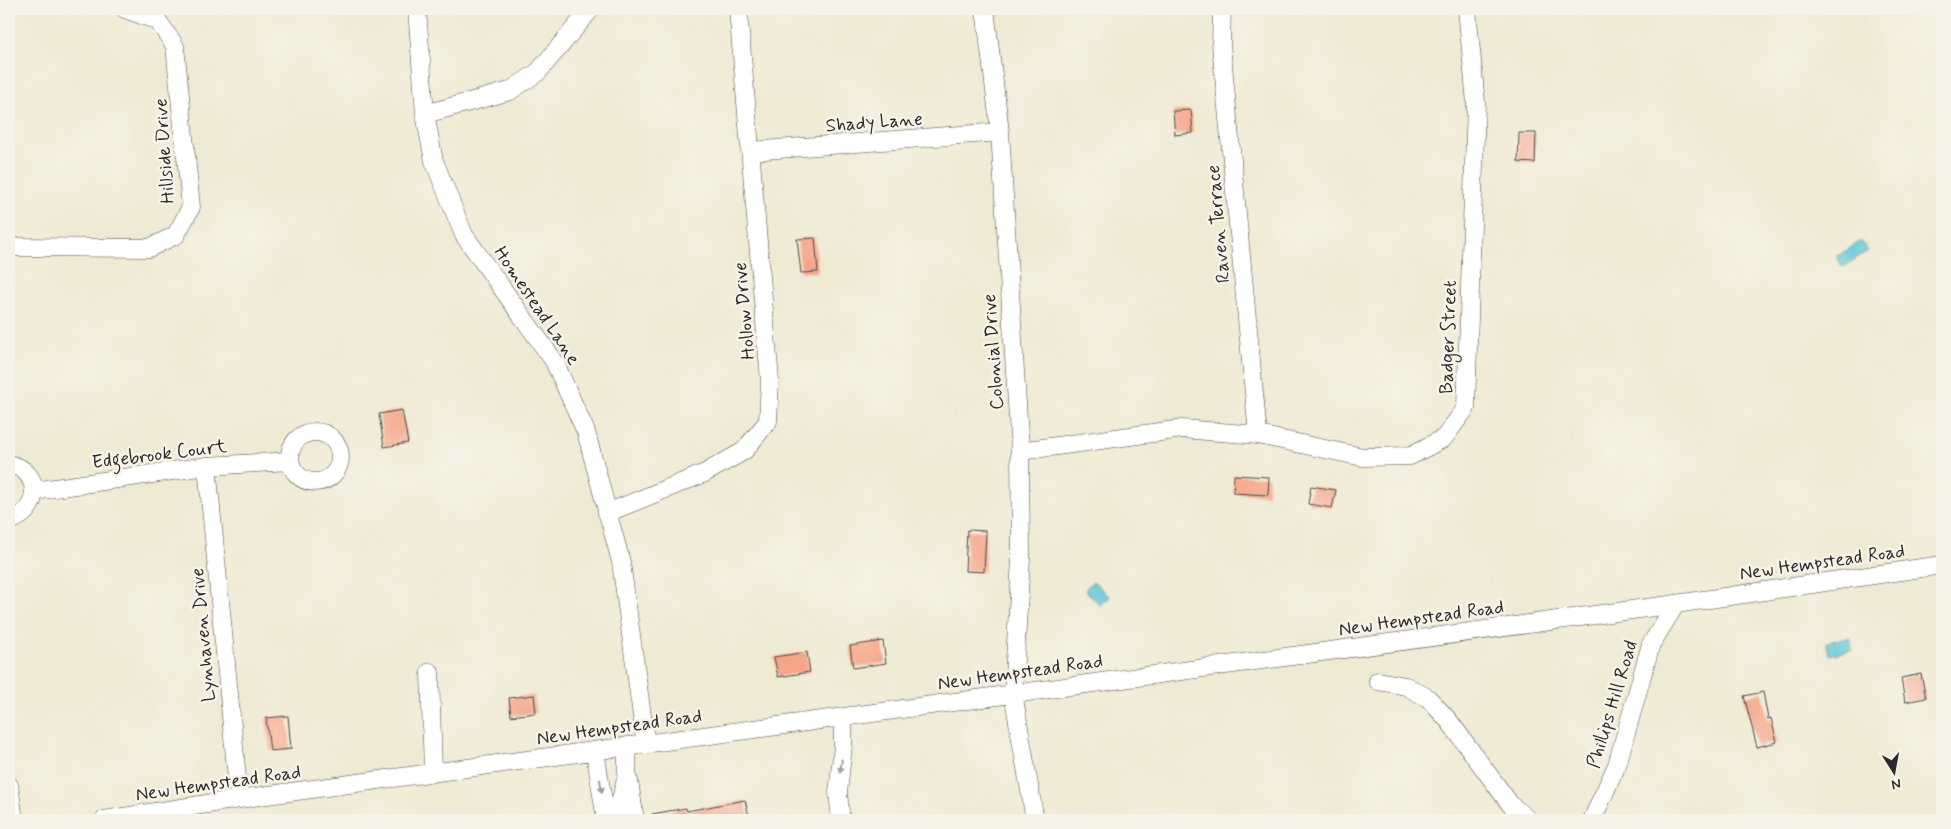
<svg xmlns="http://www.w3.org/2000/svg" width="1951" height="829" font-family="Mynerve,sans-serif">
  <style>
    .water { fill: #5cc6d7; stroke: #447881 }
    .building { fill: #f5a68a }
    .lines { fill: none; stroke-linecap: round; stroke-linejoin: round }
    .minor-casing { stroke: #484844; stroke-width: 19 }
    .minor { stroke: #fff; stroke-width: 18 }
    .oneway { fill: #a0a0a0 }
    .labels { text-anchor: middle; stroke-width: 5; stroke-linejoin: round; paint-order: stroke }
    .street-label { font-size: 19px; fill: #2b2b2b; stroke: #f7f3e8 }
  </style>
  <rect width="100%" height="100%" fill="#f7f3e8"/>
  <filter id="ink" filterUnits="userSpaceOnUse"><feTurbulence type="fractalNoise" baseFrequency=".02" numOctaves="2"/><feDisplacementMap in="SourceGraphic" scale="10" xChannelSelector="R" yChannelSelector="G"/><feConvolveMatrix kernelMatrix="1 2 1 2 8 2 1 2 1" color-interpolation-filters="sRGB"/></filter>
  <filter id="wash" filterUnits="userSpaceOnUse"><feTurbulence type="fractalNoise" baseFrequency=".0096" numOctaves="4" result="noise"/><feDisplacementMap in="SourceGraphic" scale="20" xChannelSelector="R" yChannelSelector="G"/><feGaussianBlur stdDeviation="1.12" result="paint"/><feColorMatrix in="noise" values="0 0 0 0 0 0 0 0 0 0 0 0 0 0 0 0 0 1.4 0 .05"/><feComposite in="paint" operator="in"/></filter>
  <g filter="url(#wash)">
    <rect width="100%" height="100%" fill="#efead3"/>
    <path class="water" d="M 1861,241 L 1868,251 L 1843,267 L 1836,257 Z
      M 1093,581 L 1110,597 L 1101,606 L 1085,590 Z
      M 1850,638 L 1852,650 L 1829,655 L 1826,642 Z"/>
    <g id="blocks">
      <path class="building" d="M 1191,110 L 1193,133 L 1175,135 L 1173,111 Z
        M 1519,133 L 1536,133 L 1535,163 L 1518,162 Z
        M 815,238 L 818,272 L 801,273 L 797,239 Z
        M 402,410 L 408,443 L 384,447 L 379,414 Z
        M 1234,475 L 1269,477 L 1268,495 L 1233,493 Z
        M 1311,486 L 1336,490 L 1332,508 L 1308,504 Z
        M 967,530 L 986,531 L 984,572 L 965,571 Z
        M 883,641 L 886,663 L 853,668 L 850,646 Z
        M 807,652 L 810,672 L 778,677 L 774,657 Z
        M 1921,674 L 1926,698 L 1905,702 L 1901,678 Z
        M 1763,692 L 1768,719 L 1771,718 L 1777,742 L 1757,747 L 1744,696 Z
        M 534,695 L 536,713 L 511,716 L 509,698 Z
        M 288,716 L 291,749 L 270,751 L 266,718 Z
        M 745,800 L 750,820 L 652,820 L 652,814 L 686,808 L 687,811 Z"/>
    </g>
  </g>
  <g filter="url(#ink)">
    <use href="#blocks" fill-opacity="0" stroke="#484844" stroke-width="1"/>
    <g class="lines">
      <g class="minor-casing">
        <path id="minor" d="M 417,9 L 425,114 L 434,161 L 464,235 L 554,361 L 586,432 L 621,562 L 646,745
          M 985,9 L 1000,132 L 1020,451 L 1021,559 L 1013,693 L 1035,820
          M 1222,9 L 1221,44 L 1258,435
          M 425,114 L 510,91 L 538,72 L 591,9
          M 751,151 L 1000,132
          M 9,247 L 149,248 L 176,235 L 191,207 L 175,46 L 158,21 L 125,9
          M290 457a25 25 0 1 1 50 0a25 25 0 1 1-50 0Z
          M 1020,451 L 1182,429 L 1258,435 L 1363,457 L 1410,456 L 1444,438 L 1466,408 L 1476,103 L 1467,9
          M 9,464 C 43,471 41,512 9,521
          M 207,466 L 239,799
          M 34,491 L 207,466 L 290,461
          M 607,513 L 705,473 L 744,451 L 768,421 L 770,381 L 738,9
          M 430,672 L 433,773
          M 1378,681 L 1406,686 L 1428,698 L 1449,721 L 1510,804 L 1528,820
          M 595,751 L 606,820
          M 629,781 L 635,820
          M 9,785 L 14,820
          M 104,820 L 239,799 L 1676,604 L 1942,565
          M 616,820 L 627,775 L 627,746
          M 841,820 L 838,793 L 843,746 L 843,717
          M 1592,820 L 1617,765 L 1651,644 L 1676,604"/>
      </g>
      <use href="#minor" class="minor"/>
    </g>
    <defs><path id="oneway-solid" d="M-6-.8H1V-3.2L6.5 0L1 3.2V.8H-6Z" transform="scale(1.25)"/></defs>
    <g class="oneway">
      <use href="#oneway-solid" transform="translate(841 766) rotate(96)"/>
      <use href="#oneway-solid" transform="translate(601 786) rotate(81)"/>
    </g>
  </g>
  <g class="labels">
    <g class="street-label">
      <text transform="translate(874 121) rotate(-4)" y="7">Shady Lane</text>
      <text transform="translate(163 151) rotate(-94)" y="7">Hillside Drive</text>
      <text transform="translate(1217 224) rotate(-95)" y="7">Raven Terrace</text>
      <text transform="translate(538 305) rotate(56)" y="7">Homestead Lane</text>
      <text transform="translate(743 311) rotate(-95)" y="7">Hollow Drive</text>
      <text transform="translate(1447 337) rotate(-88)" y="7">Badger Street</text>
      <text transform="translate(992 352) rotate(-94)" y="7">Colonial Drive</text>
      <text transform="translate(159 453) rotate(-7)" y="7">Edgebrook Court</text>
      <text transform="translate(1822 561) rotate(-8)" y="7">New Hempstead Road</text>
      <text transform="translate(1421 617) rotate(-8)" y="7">New Hempstead Road</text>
      <text transform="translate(202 635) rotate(-95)" y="7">Lynhaven Drive</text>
      <text transform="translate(1020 671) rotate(-8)" y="7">New Hempstead Road</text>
      <text transform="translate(1611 704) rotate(-73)" y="7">Phillips Hill Road</text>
      <text transform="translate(619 726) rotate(-8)" y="7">New Hempstead Road</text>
      <text transform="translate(218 782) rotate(-8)" y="7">New Hempstead Road</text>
    </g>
  </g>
  <rect width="1951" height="829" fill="none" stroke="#f7f3e8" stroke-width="30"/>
  <g transform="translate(1894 772) rotate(169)" stroke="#f7f3e8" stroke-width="4" paint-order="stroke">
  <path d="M0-4L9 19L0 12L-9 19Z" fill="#2b2b2b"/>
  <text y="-8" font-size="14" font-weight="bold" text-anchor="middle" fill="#2b2b2b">N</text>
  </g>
</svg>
